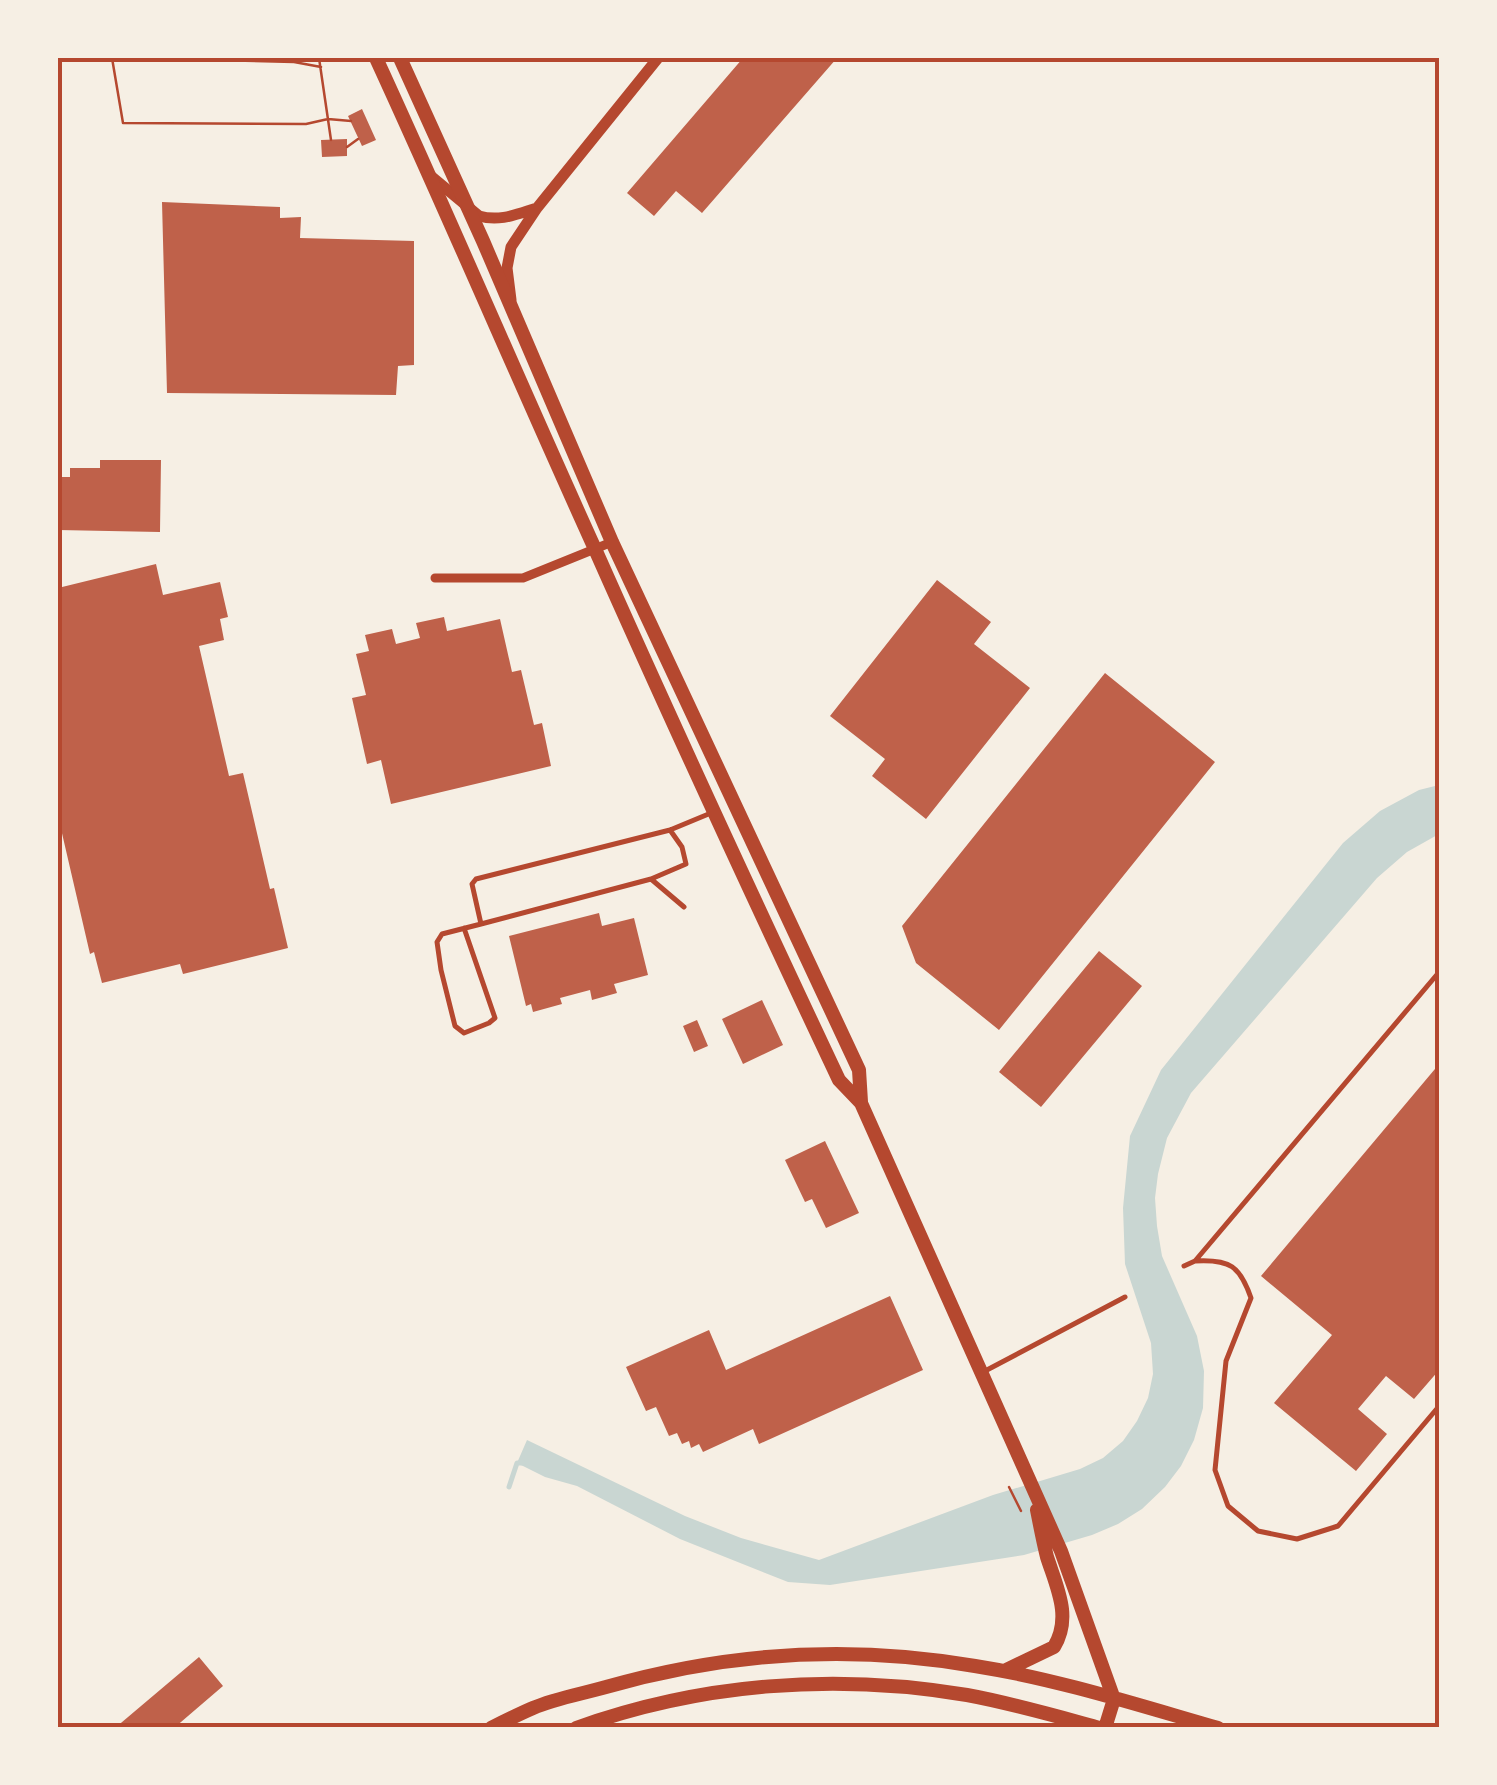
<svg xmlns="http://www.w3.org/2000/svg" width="1497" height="1785" font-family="'Varela Round',sans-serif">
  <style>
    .water { fill: #c9d6d2 }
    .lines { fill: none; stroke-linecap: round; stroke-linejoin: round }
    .stream { stroke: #c9d6d2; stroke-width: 5 }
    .building { fill: #bf614a }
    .path { stroke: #b5482f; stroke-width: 2.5 }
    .service { stroke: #b5482f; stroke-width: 5 }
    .minor { stroke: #b5482f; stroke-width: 9 }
    .tertiary { stroke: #b5482f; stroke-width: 11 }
    .primary { stroke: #b5482f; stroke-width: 14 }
    .neatline { fill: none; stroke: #b5482f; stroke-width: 4 }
  </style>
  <rect width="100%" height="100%" fill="#f6efe4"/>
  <path class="water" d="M 1439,785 L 1439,834 L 1407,852 L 1377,878 L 1191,1093 L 1167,1138 L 1158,1174 L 1155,1198 L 1157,1226 L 1162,1256 L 1197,1336 L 1204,1371 L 1203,1408 L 1194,1440 L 1181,1466 L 1165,1487 L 1142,1509 L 1118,1524 L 1092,1535 L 1024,1555 L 830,1585 L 788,1582 L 680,1539 L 577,1486 L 545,1477 L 517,1463 L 527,1440 L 685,1516 L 741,1538 L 819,1560 L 993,1495 L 1080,1469 L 1103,1458 L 1123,1441 L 1137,1421 L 1148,1398 L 1153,1374 L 1151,1343 L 1125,1264 L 1123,1208 L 1130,1136 L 1161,1070 L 1343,843 L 1380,811 L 1419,790 Z"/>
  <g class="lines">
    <path class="stream" d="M 509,1487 L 517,1463 L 523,1463"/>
  </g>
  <path class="building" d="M 743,58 L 837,58 L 702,213 L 676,191 L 654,216 L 627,193 Z
    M 362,109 L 376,140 L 362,146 L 348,116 Z
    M 347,139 L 347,156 L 322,157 L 321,140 Z
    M 162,202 L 280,207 L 280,218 L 301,217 L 300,238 L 414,241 L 414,365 L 398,366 L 396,395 L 167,393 Z
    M 100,460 L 161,460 L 160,532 L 58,530 L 58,477 L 70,477 L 70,468 L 100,468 Z
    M 156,564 L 163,595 L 220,582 L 228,617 L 220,619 L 224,640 L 199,646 L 229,776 L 243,773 L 270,889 L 274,888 L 288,948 L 183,974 L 180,964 L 102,983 L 94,952 L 90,954 L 58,816 L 58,588 Z
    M 937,580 L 991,622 L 974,644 L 1030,688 L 926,819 L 872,776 L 885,759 L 830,716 Z
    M 444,617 L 447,631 L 500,619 L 512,672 L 521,670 L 534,725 L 542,723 L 551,766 L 391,804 L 381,760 L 367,764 L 352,698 L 366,695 L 356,654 L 369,651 L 365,635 L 392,629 L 396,644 L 420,638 L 416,623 Z
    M 1105,673 L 1215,762 L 999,1030 L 916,963 L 902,926 Z
    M 599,913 L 602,926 L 634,918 L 648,975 L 614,984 L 617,993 L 592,1000 L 590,990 L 560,998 L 562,1004 L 533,1012 L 531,1004 L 526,1006 L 509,936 Z
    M 1099,951 L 1142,986 L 1041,1107 L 999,1072 Z
    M 762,1000 L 783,1045 L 743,1064 L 722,1019 Z
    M 697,1020 L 708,1046 L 694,1052 L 683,1026 Z
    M 1440,1063 L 1440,1369 L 1414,1399 L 1386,1376 L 1358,1409 L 1387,1434 L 1356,1471 L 1274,1403 L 1332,1335 L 1261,1276 Z
    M 825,1141 L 859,1213 L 826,1228 L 812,1199 L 805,1202 L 785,1160 Z
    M 890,1296 L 923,1370 L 759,1444 L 753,1429 L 703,1452 L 699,1444 L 691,1448 L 689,1441 L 682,1444 L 677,1433 L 669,1436 L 656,1407 L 646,1411 L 626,1367 L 709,1330 L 726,1370 Z
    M 199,1657 L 223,1686 L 174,1728 L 115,1728 Z"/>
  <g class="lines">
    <path class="path" d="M 112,58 L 123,123 L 306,124 L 328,119 L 351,121
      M 126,58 L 294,62 L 321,67
      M 319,58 L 331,140
      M 347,147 L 358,139
      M 1009,1487 L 1021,1511"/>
    <path class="service" d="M 651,879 L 686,864 L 682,847 L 670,830
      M 481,924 L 472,884 L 476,879 L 670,830 L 711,813
      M 464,928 L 495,1018 L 489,1023 L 464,1033 L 455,1026 L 441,970 L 437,942 L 442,934 L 481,924 L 651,879 L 684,907
      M 1195,1261 C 1230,1259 1240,1266 1251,1298 L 1226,1361 L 1215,1470 L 1228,1506 L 1258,1531 L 1297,1539 L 1338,1526 L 1440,1405
      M 1184,1266 L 1195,1261 L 1440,971
      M 985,1371 L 1125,1297"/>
    <path class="minor" d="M 435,578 L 523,578 L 612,542"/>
    <path class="tertiary" d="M 432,177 L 479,216 C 500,222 517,214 537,208
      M 511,300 L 507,268 L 511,247 L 537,208 L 658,58"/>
    <path class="primary" d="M 376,58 C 451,221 521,386 595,549 C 674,727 756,904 839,1080 L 861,1103 L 1061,1551 L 1114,1699 L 1105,1728
      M 400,58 L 483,241 L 612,542 L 859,1070 L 861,1102
      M 1004,1671 L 1054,1647 C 1072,1617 1057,1588 1047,1557 C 1043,1541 1040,1525 1037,1510
      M 491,1728 C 505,1721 519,1714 533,1708 C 556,1698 582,1694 606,1687 C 728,1652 849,1644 975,1666 C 1057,1679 1138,1705 1218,1728
      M 576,1728 C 701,1683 835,1673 967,1695 C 1011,1703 1056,1716 1100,1728"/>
  </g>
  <rect width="1497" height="1785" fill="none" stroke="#f6efe4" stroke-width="120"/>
  <rect x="60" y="60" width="1377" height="1665" class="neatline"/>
</svg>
